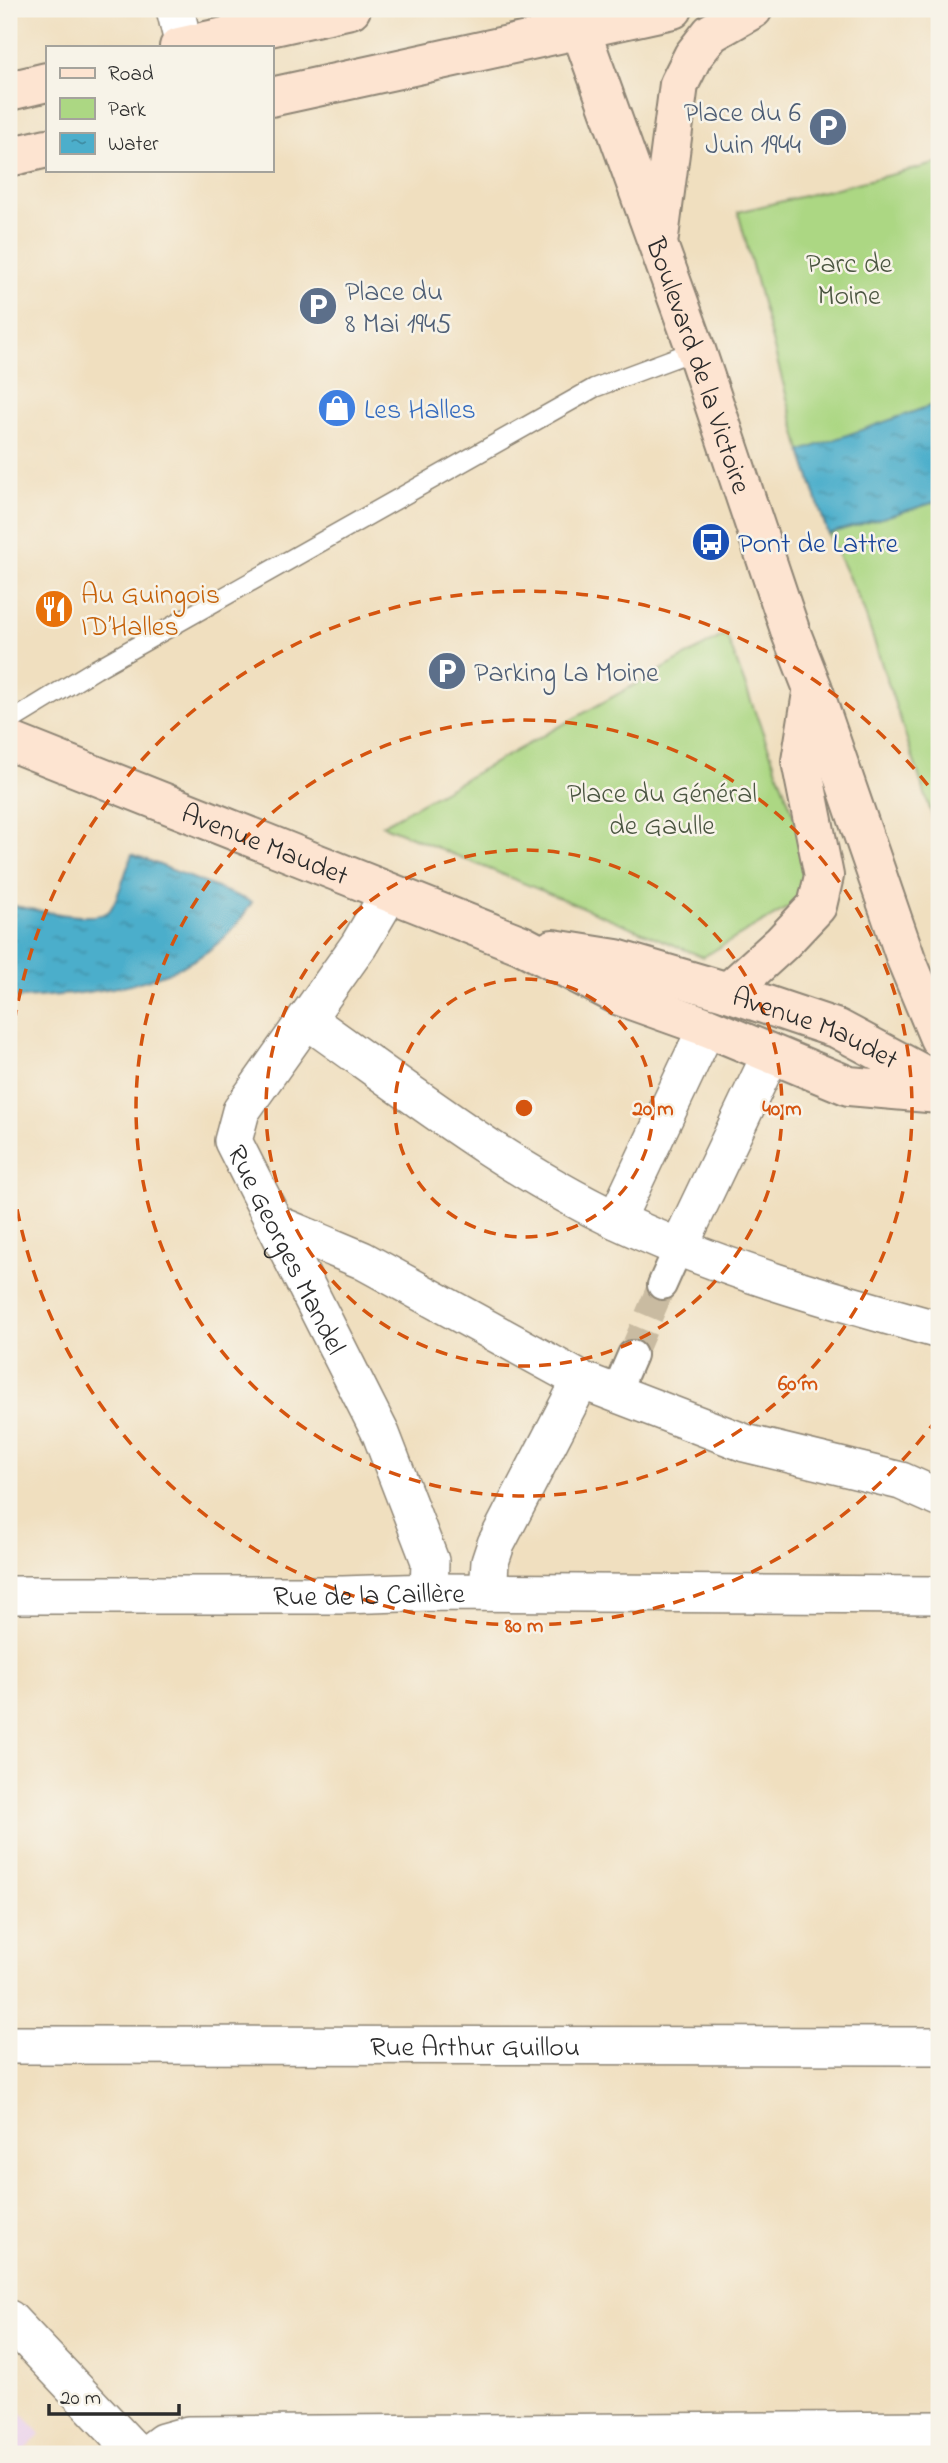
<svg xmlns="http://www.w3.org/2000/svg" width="948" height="2463" font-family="'Indie Flower',sans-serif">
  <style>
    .built { fill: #ead1ec }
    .park { fill: #acd783; stroke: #6c8157; stroke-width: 2 }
    .water { fill: url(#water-ripples); stroke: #3c6c7b; stroke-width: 2 }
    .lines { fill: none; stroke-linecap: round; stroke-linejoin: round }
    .pedestrian-tunnel { stroke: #c9bba1; stroke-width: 28; stroke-dasharray: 28 14; stroke-linecap: butt }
    .service-casing { stroke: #8e8575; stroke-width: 21 }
    .pedestrian-casing { stroke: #8e8575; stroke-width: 32 }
    .minor-casing { stroke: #8e8575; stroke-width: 40 }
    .secondary-casing { stroke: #8e8575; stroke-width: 42 }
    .service { stroke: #fff; stroke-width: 18 }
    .pedestrian { stroke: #fff; stroke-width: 28 }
    .minor { stroke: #fff; stroke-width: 37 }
    .secondary { stroke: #fde4d1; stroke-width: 38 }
    .ring { fill: none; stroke: #d5540f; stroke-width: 3.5; stroke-dasharray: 12 9 }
    .labels { text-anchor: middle; stroke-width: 5; stroke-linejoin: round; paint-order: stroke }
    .service-label { font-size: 28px; fill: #4e5e75; stroke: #f7f3e8; text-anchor: start }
    .park-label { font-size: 28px; fill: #4b5641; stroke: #f7f3e8 }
    .street-label { font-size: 28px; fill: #2b2b2b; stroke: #f7f3e8 }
    .shop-label { font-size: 28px; fill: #366cbe; stroke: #f7f3e8; text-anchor: start }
    .transit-label { font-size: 28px; fill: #164399; stroke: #f7f3e8; text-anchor: start }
    .food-label { font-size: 28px; fill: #c56008; stroke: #f7f3e8; text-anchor: start }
    .centre { fill: #d5540f; stroke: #f7f3e8; stroke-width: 3.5 }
    .ring-label { font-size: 21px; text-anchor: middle; font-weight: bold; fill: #d5540f; stroke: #f7f3e8; stroke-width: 5; stroke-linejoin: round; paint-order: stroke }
  </style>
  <defs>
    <pattern id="water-ripples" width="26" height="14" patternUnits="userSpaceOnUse" patternTransform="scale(1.75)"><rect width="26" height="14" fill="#4caecb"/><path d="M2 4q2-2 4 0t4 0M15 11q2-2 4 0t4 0" fill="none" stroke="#3f8ea5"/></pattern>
  </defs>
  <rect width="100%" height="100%" fill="#f7f3e8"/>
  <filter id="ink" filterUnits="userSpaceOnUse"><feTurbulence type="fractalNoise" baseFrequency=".0143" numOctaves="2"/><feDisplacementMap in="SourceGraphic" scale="14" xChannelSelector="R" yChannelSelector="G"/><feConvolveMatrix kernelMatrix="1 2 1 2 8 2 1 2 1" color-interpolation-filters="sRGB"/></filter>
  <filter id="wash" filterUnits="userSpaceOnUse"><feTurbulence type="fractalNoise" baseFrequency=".00686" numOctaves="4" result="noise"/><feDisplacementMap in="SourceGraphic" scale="28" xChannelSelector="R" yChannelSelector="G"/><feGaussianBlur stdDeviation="1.57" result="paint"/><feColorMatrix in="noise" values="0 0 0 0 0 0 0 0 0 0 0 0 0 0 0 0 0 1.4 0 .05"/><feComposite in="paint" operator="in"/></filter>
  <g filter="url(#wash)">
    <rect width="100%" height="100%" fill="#f0dfbf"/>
    <path class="built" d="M 9,2400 L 41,2434 L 20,2454 L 9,2454 Z"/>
    <path class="park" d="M 939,163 L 939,836 L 863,608 L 828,534 L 801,451 L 738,212 Z
      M 726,634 L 821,888 L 703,957 L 382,825 Z"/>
    <path class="water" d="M 939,391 L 939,501 L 828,534 L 801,451 L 933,405 Z
      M 132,854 L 252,902 C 204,988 96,993 9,999 L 9,905 C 28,908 98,925 110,910 C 119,897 126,870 132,854 Z"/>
  </g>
  <g filter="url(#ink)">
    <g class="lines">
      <path class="pedestrian-tunnel" d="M 632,1355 L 662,1285"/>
      <g class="service-casing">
        <path id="service" d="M 9,722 L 96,669 L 594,388 L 696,350"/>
      </g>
      <g class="pedestrian-casing">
        <path id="pedestrian" d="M 662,1285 L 679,1247
          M 615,1394 L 632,1355"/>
      </g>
      <g class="minor-casing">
        <g id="minor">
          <path d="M 175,9 L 184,46"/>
          <path id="s1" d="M 389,894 L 359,945 L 241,1111 L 233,1141 L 381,1434 L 430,1561 L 429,1592"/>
          <path d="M 306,1019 C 407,1090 506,1168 618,1221 C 720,1269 831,1300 939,1330"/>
          <path d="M 616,1220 L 707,1027"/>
          <path d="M 274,1223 L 362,1260 L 581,1380 L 745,1443 L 901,1481 L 939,1498"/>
          <path d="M 679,1247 L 771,1054"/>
          <path d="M 488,1592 L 490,1562 L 496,1544 L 581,1380"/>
          <path id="s2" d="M 9,1595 L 343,1595 L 429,1592 L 939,1595"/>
          <path id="s3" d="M 9,2045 L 939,2046"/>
          <path d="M 9,2319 L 137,2454"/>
          <path d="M 147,2454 L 163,2442 L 188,2435 L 939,2430"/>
        </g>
      </g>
      <g class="secondary-casing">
        <g id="secondary">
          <path id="s4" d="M 573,9 L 696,350 L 791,633 L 813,689 L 906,959 L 939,1038"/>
          <path d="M 179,47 L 351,9"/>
          <path d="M 9,91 L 47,82"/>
          <path d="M 271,97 L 673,9"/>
          <path d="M 9,157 L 47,148"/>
          <path d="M 659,237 L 679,84 L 693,56 L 711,33 L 753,9"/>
          <path id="s5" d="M 9,741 L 522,945 L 620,996 L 707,1027 L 849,1086 L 939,1094"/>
          <path id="s6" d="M 553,949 L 616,959 L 728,992 L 838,1029 L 939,1083"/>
          <path d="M 728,992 L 782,943 L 817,906 L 824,876 L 801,761 L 812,693"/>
        </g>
      </g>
      <use href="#service" class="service"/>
      <use href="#pedestrian" class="pedestrian"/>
      <use href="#minor" class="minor"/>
      <use href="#secondary" class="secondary"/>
    </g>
  </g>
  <g class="ring">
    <circle cx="524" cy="1108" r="129"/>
    <circle cx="524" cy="1108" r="258"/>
    <circle cx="524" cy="1108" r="388"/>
    <path d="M937 1419A517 517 0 0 1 9 1153M9 1063A517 517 0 0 1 937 797"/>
  </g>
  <defs>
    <g id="parking-disc" transform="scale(2.0125)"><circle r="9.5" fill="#5c6f8a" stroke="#f7f3e8"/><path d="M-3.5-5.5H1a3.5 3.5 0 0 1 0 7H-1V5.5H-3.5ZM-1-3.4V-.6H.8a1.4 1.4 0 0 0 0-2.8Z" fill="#fff"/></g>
    <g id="shop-disc" transform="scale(2.0125)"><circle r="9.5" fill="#3f7fe0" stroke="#f7f3e8"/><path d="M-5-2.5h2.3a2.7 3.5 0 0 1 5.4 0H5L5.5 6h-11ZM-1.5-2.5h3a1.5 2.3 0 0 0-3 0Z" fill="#fff"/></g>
    <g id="bus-disc" transform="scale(2.0125)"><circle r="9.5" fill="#1a4fb4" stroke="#f7f3e8"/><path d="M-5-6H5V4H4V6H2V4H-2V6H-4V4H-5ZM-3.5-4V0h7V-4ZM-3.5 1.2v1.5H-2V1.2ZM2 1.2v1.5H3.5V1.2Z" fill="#fff"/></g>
    <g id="restaurant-disc" transform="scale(2.0125)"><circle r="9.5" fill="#e8710a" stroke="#f7f3e8"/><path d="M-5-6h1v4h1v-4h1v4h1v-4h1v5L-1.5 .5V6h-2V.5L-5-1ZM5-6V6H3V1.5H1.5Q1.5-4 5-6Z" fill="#fff"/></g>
  </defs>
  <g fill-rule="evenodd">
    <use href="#parking-disc" x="828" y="127"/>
    <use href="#parking-disc" x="318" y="306"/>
    <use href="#shop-disc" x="337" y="408"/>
    <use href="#bus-disc" x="711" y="542"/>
    <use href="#restaurant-disc" x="54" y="609"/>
    <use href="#parking-disc" x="447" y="671"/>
  </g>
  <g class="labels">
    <g class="service-label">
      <text x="801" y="121" text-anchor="end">Place du 6<tspan x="801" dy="32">Juin 1944</tspan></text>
      <text x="345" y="300">Place du<tspan x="345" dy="32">8 Mai 1945</tspan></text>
      <text x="474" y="681">Parking La Moine</text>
    </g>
    <g class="park-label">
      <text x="849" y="272">Parc de<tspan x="849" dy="32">Moine</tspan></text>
      <text x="662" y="802">Place du Général<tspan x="662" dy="32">de Gaulle</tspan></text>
    </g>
    <g class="street-label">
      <text dy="10" stroke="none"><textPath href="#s4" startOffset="378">Boulevard de la Victoire</textPath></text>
      <text dy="10" stroke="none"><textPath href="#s5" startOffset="276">Avenue Maudet</textPath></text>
      <text dy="10" stroke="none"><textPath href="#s6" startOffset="275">Avenue Maudet</textPath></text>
      <text dy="10" stroke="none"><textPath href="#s1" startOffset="415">Rue Georges Mandel</textPath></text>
      <text dy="10" stroke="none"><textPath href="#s2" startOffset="360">Rue de la Caillère</textPath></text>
      <text dy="10" stroke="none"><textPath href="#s3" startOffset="466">Rue Arthur Guillou</textPath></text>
    </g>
    <g class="shop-label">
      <text x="364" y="418">Les Halles</text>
    </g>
    <g class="transit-label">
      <text x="738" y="552">Pont de Lattre</text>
    </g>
    <g class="food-label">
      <text x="81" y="603">Au Guingois<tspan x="81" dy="32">ID’Halles</tspan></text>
    </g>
  </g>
  <circle cx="524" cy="1108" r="10" class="centre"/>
  <g class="ring-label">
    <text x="653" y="1115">20 m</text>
    <text x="782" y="1115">40 m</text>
    <text x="798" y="1390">60 m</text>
    <text x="524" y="1632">80 m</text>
  </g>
  <rect width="948" height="2463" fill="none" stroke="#f7f3e8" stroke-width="35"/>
  <rect x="46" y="46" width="228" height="126" fill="#f7f3e8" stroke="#a5a39c" stroke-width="2"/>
  <rect x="60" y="68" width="35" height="10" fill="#fde4d1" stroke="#a5a39c" stroke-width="2"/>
  <text x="108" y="80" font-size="21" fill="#2b2b2b">Road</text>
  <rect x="60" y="98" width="35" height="21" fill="#acd783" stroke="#a5a39c" stroke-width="2"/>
  <text x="108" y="116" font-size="21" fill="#2b2b2b">Park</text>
  <rect x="60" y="133" width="35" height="21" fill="url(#water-ripples)" stroke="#a5a39c" stroke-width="2"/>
  <text x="108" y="150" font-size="21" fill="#2b2b2b">Water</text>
  <path d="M49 2404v10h130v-10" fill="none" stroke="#2b2b2b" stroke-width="3.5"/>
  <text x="60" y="2404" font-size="21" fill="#2b2b2b" stroke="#f7f3e8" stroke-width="5" paint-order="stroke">20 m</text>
</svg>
